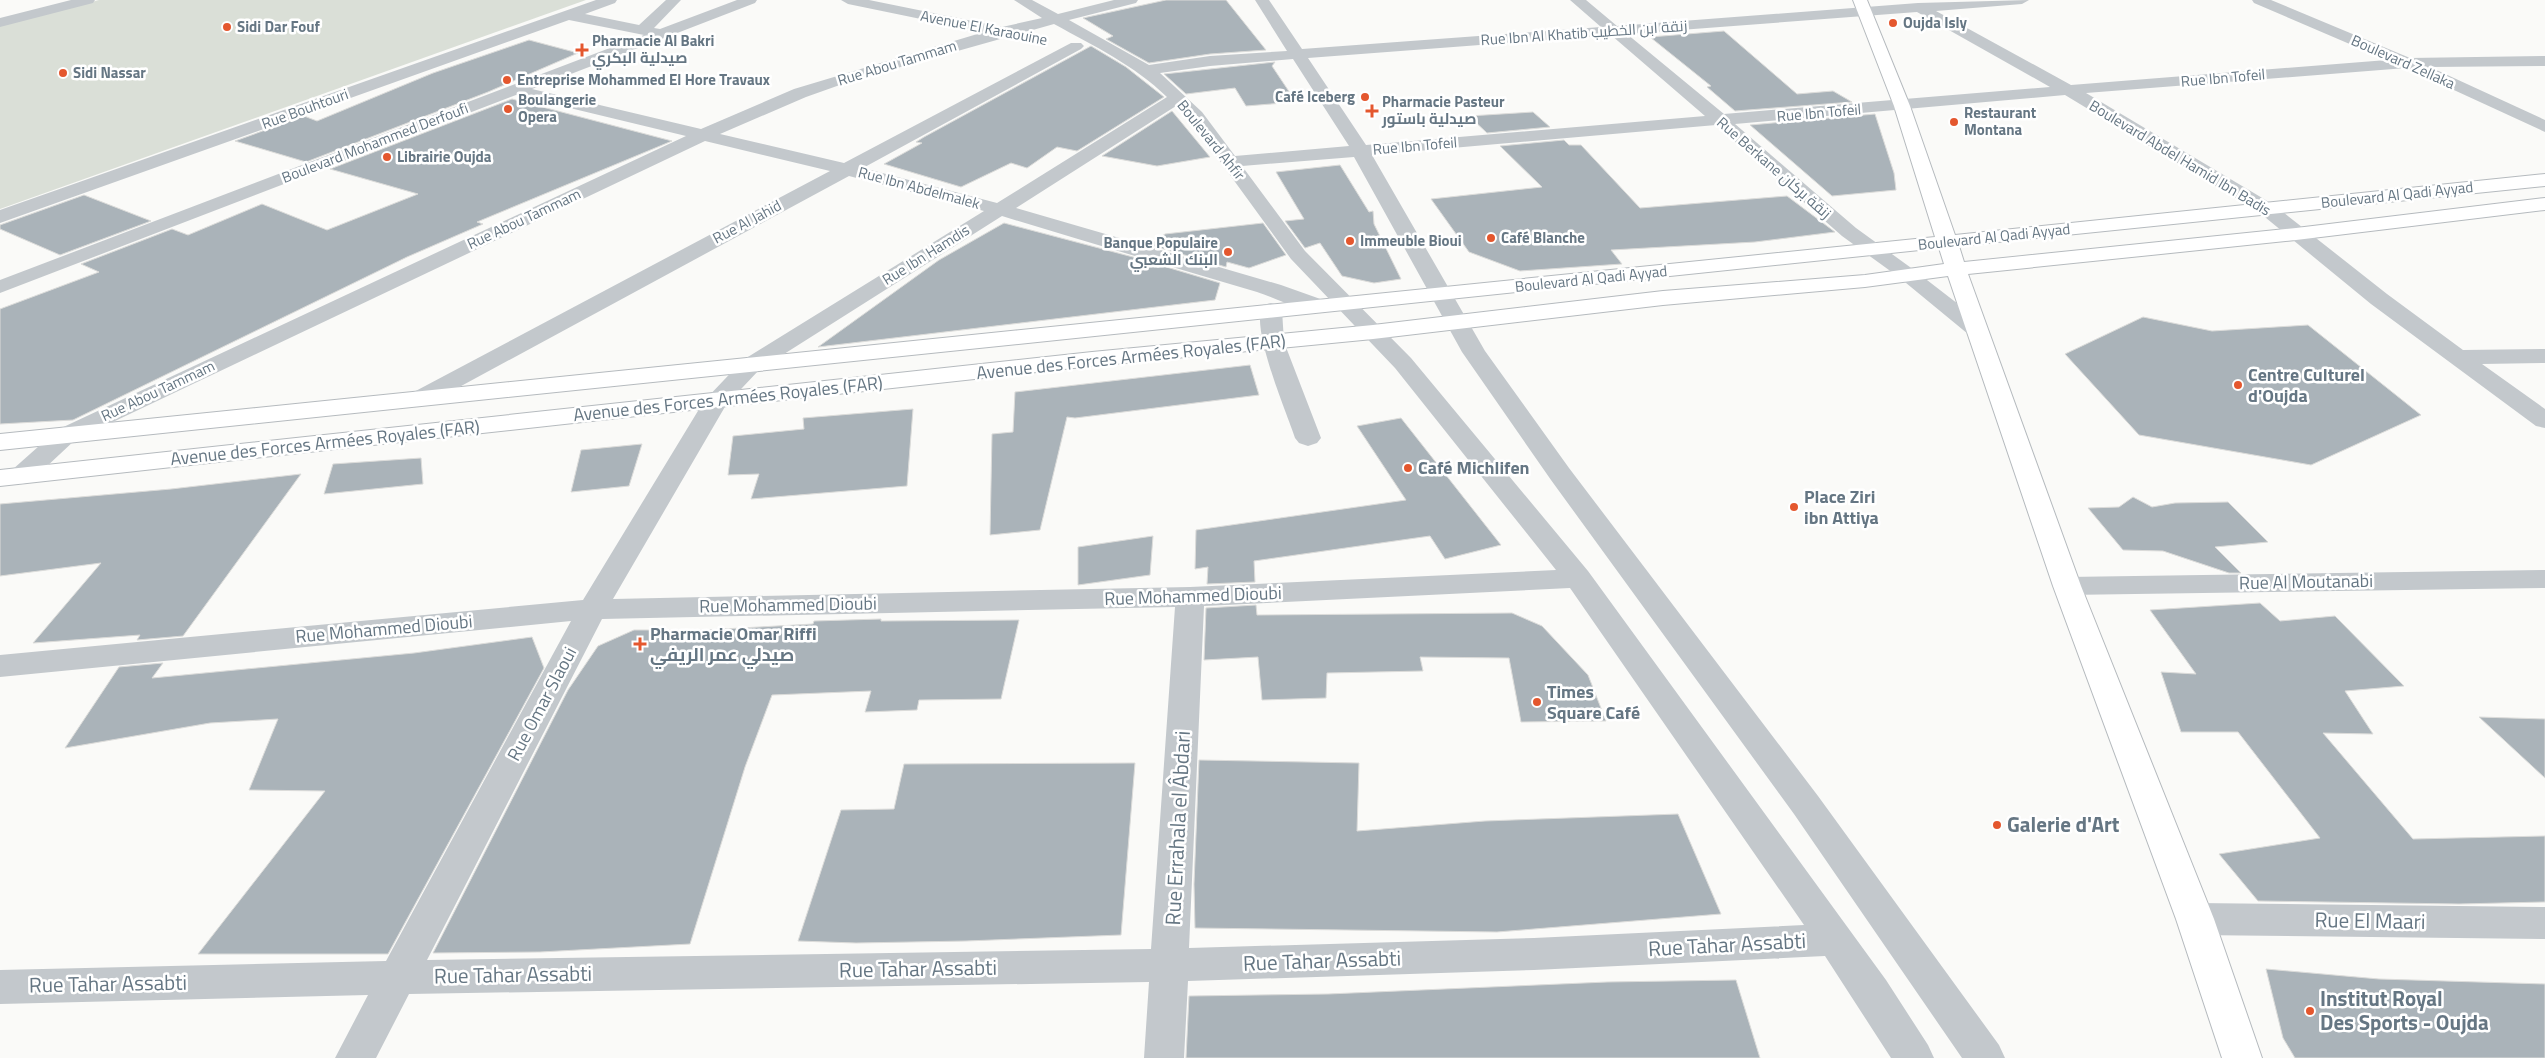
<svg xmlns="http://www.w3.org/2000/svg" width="2545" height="1058" font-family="'Titillium Web',Cairo,sans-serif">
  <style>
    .green { fill: #dadfd7 }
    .building { fill: #aab3b9; stroke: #dcdcda }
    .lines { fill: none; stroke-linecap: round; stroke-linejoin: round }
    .major-casing { stroke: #b5babe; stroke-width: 2 }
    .minor { fill: #c3c8cc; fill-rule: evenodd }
    .major { fill: #fff; fill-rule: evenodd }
    .poi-dot { fill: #e4572e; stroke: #fff; stroke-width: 2 }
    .labels { text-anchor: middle; stroke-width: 5; stroke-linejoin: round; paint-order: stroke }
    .far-poi-label { font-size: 15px; font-weight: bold; fill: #657683; stroke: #fff; text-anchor: start }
    .far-street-label { font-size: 15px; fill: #657683; stroke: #fff }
    .street-label { font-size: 18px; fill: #657683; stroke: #fff }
    .poi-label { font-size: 18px; font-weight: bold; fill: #657683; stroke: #fff; text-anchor: start }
    .near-poi-label { font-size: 21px; font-weight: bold; fill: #657683; stroke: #fff; text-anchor: start }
    .near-street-label { font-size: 21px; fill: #657683; stroke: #fff }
  </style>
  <rect width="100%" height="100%" fill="#fafaf8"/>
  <path class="green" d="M 99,0 L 586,0 L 0,209 L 0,26 Z"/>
  <path class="building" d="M 1166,0 L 1226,0 L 1266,50 L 1210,54 L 1149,63 L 1106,39 L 1113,36 L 1083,18 Z
    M 1724,31 L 1797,94 L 1833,91 L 1852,102 L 1735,111 L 1707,87 L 1711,86 L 1650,37 Z
    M 529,40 L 578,53 L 488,92 L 306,162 L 235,141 L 304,116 L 317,121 L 433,73 Z
    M 1091,46 L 1126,67 L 1164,97 L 1077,151 L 1057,147 L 1027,168 L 1011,163 L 961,187 L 884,164 L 922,143 L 916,142 L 924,137 Z
    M 1275,62 L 1272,66 L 1296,102 L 1246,106 L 1235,88 L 1186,94 L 1164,74 Z
    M 512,99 L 672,141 L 477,222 L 483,224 L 407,257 L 73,420 L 0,424 L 0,309 L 99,272 L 81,264 L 172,229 L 188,235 L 262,204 L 327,230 L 418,194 L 330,169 Z
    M 1172,111 L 1210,157 L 1157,166 L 1102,156 Z
    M 1533,112 L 1550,127 L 1487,133 L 1469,116 Z
    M 1875,114 L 1894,173 L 1896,190 L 1832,196 L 1750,125 Z
    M 1564,140 L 1569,145 L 1581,145 L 1640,208 L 1787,196 L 1835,232 L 1755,242 L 1611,250 L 1622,264 L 1520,271 L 1469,252 L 1431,199 L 1542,187 L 1500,146 Z
    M 1340,165 L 1369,212 L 1373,211 L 1374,224 L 1401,279 L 1374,283 L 1342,276 L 1320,243 L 1305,248 L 1285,221 L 1304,219 L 1276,172 Z
    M 84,195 L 151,221 L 60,255 L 0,229 L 0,225 Z
    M 1004,223 L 1133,257 L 1220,283 L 1215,300 L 818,347 L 939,260 Z
    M 1263,223 L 1286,255 L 1249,268 L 1227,262 L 1226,267 L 1150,245 L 1165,234 Z
    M 2143,317 L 2212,331 L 2308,325 L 2421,415 L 2311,465 L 2139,435 L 2065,354 Z
    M 1250,365 L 1259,395 L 1075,418 L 1067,417 L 1040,530 L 990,535 L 992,434 L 1013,432 L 1015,392 Z
    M 913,409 L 907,486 L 751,499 L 759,474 L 728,475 L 733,436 L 804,429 L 803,418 Z
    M 1401,418 L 1501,545 L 1445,559 L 1430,536 L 1254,561 L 1255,582 L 1207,584 L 1208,567 L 1195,569 L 1196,530 L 1406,500 L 1357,426 Z
    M 642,444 L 629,486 L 571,492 L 581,450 Z
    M 421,458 L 423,484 L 324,494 L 333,464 Z
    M 301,474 L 183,636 L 137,640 L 140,635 L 33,643 L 101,563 L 0,576 L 0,504 L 171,489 Z
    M 2133,497 L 2152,507 L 2175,503 L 2228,502 L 2268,542 L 2215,547 L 2241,573 L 2229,573 L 2163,551 L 2123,550 L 2088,508 L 2119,507 Z
    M 1153,536 L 1150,575 L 1078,585 L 1078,547 Z
    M 2260,603 L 2280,621 L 2335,616 L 2404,686 L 2345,691 L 2373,734 L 2323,733 L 2413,839 L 2545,836 L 2545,902 L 2459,904 L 2258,901 L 2219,854 L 2320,838 L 2238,732 L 2181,732 L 2161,672 L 2196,674 L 2150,610 Z
    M 1256,605 L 1257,615 L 1512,613 L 1542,626 L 1588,675 L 1606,721 L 1521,722 L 1509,658 L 1420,657 L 1423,671 L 1327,673 L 1326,698 L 1262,700 L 1258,657 L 1204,660 L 1206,608 Z
    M 881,619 L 881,621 L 1019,620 L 1001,699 L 919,700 L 917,710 L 865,712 L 871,691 L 772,695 L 745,767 L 690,944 L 540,952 L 433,953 L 568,690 L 598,646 L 634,630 L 705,630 L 813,624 L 814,621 Z
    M 532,637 L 544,668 L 388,954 L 198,954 L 325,791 L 249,790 L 278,719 L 210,723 L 65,748 L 119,667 L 163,663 L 152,678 L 414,653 Z
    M 2479,717 L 2545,719 L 2545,778 Z
    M 1199,760 L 1359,763 L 1357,831 L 1485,821 L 1678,814 L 1721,914 L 1497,932 L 1195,928 L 1194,884 Z
    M 1135,763 L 1121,935 L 966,941 L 856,943 L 798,941 L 841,810 L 894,809 L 904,764 Z
    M 2266,969 L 2379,979 L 2545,984 L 2545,1058 L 2295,1058 L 2283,1038 Z
    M 1736,980 L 1760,1058 L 1186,1058 L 1189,996 L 1328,994 L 1607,982 Z"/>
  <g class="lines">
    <g class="major-casing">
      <path id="major" d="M 1853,0 L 1867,0 L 1910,106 L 1955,235 L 2545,174 L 2545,186 L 1959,246 L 1964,262 L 2296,228 L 2545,198 L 2545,210 L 2296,240 L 1968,274 L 2081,586 L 2214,919 L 2262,1058 L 2222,1058 L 2176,919 L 2053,586 L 1948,276 L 1865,287 L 1663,305 L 1373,339 L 1092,366 L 0,486 L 0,470 L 1092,352 L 1373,325 L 1663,291 L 1865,275 L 1944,264 L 1939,248 L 0,450 L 0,434 L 1935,237 L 1894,106 Z"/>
    </g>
    <path class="minor" d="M 71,0 L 95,0 L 93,3 L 0,27 L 0,18 Z
      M 596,0 L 617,0 L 615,3 L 585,14 L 639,25 L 666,0 L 681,0 L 654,28 L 660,29 L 737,0 L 757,0 L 755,3 L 532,89 L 701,129 L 794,89 L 984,32 L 848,4 L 841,0 L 869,0 L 1002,27 L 1042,18 L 1014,0 L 1032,0 L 1058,14 L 1114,0 L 1138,0 L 1136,3 L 1069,20 L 1149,65 L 1210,56 L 1287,51 L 1255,0 L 1269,0 L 1302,49 L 1601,27 L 1570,0 L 1586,0 L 1617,26 L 1918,3 L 2029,0 L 2022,4 L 1936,11 L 2071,85 L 2387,60 L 2254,3 L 2252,0 L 2271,0 L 2410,58 L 2545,56 L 2545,66 L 2430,67 L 2545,120 L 2545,132 L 2406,68 L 2086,93 L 2274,205 L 2387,294 L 2463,350 L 2545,349 L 2545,363 L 2482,364 L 2545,409 L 2545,428 L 2536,426 L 2371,304 L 2260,213 L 2065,95 L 1735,124 L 1856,228 L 1914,270 L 1984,324 L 1987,329 L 1984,334 L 1976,336 L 1968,334 L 1900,278 L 1842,236 L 1716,125 L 1372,155 L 1485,351 L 1569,468 L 1818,796 L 1999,1045 L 2005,1058 L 1962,1058 L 1794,814 L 1551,480 L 1462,352 L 1354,157 L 1242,166 L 1305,251 L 1411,358 L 1588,571 L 1886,980 L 1928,1045 L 1934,1058 L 1891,1058 L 1825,956 L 1534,970 L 1188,981 L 1184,1058 L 1144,1058 L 1149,982 L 409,994 L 376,1058 L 335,1058 L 368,995 L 0,1004 L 0,970 L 386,961 L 571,621 L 0,677 L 0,655 L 583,600 L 704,401 L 743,360 L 984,211 L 849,176 L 428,404 L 419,406 L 410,404 L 407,399 L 410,394 L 830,171 L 705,141 L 75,440 L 30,482 L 21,484 L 12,482 L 8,476 L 12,470 L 57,430 L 686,136 L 516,95 L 0,293 L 0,280 L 644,35 L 569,20 L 0,223 L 0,210 ZM 1917,12 L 2050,87 L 1724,114 L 1627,34 ZM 1054,24 C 1094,46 1134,65 1167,97 L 997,203 L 863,168 L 1081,49 L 1084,46 L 1081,43 L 1071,43 L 844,163 L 720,134 L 806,97 L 851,81 ZM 1611,35 L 1705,116 L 1366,145 L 1308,58 ZM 1293,59 L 1349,146 L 1235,156 L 1202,112 L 1160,73 L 1210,66 ZM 1176,106 L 1190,120 L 1291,259 L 1395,368 L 1556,570 L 1190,587 L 613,599 L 726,405 L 759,370 L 1002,216 C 1087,242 1172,267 1257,292 C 1276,298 1307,315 1326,311 L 1329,306 L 1326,301 L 1281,285 L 1016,208 ZM 1570,588 L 1804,925 L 1534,938 L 1189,948 L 1204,606 ZM 1175,607 L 1151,949 L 427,960 L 602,619 Z
      M 1271,303 L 1279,305 L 1282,310 L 1284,342 L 1321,438 L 1317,443 L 1308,446 L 1299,443 L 1295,438 C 1287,413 1249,326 1263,305 Z
      M 2545,570 L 2545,588 L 2067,595 L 2057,593 L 2053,586 L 2057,579 L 2067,577 Z
      M 2195,903 L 2545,907 L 2545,939 L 2195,935 L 2182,930 L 2176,919 L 2182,908 Z"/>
    <use href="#major" class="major"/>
  </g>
  <g class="poi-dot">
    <circle cx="1893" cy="23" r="5"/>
    <circle cx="227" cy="27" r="5"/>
    <path d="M579.5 42.5h5v5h5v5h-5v5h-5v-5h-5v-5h5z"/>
    <circle cx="63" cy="73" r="5"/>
    <circle cx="507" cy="80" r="5"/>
    <circle cx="1365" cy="97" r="5"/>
    <circle cx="508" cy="109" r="5"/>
    <path d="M1369.5 103.5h5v5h5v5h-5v5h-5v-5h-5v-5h5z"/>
    <circle cx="1954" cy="122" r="5"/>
    <circle cx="387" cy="157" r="5"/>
    <circle cx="1491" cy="238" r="5"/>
    <circle cx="1350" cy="241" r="5"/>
    <circle cx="1228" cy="252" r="5"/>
    <circle cx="2238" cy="385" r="5"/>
    <circle cx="1408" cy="468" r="5"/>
    <circle cx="1794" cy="507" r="5"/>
    <path d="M637.5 636.5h5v5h5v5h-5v5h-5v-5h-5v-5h5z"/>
    <circle cx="1537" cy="702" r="5"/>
    <circle cx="1997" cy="825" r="5"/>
    <circle cx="2310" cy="1011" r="5"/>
  </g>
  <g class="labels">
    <g class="far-poi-label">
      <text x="1903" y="28">Oujda Isly</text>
      <text x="237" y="32">Sidi Dar Fouf</text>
      <text x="592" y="46">Pharmacie Al Bakri<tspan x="592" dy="17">صيدلية البكري</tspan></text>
      <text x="73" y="78">Sidi Nassar</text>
      <text x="517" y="85">Entreprise Mohammed El Hore Travaux</text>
      <text x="1355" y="102" text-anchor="end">Café Iceberg</text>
      <text x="518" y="105">Boulangerie<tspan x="518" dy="17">Opera</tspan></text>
      <text x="1382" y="107">Pharmacie Pasteur<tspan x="1382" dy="17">صيدلية باستور</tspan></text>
      <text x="1964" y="118">Restaurant<tspan x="1964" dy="17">Montana</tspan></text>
      <text x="397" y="162">Librairie Oujda</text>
      <text x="1501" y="243">Café Blanche</text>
      <text x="1360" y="246">Immeuble Bioui</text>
      <text x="1218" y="248" text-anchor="end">Banque Populaire<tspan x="1218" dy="17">البنك الشعبي</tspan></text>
    </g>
    <g class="far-street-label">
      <text transform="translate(984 28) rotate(11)" y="5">Avenue El Karaouine</text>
      <text transform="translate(1584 33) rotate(-4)" y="5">Rue Ibn Al Khatib زنقة ابن الخطيب</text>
      <text transform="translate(2403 62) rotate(24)" y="5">Boulevard Zellaka</text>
      <text transform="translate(897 63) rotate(-17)" y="5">Rue Abou Tammam</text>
      <text transform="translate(2223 78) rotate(-5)" y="5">Rue Ibn Tofeil</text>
      <text transform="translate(305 109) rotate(-20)" y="5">Rue Bouhtouri</text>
      <text transform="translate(1819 113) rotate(-5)" y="5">Rue Ibn Tofeil</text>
      <text transform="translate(1211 140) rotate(51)" y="5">Boulevard Ahfir</text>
      <text transform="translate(375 143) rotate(-21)" y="5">Boulevard Mohammed Derfoufi</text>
      <text transform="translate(1415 146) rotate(-5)" y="5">Rue Ibn Tofeil</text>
      <text transform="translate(2180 158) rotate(31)" y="5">Boulevard Abdel Hamid Ibn Badis</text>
      <text transform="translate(1774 168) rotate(41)" y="5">Rue Berkane زنقة بركان</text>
      <text transform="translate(919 188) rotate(15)" y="5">Rue Ibn Abdelmalek</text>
      <text transform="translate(2397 195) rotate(-6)" y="5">Boulevard Al Qadi Ayyad</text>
      <text transform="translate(524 219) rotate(-25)" y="5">Rue Abou Tammam</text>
      <text transform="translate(747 222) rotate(-28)" y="5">Rue Al Jahid</text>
      <text transform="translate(1994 237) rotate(-6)" y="5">Boulevard Al Qadi Ayyad</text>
      <text transform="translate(926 255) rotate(-32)" y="5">Rue Ibn Hamdis</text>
      <text transform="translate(1591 279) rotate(-6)" y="5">Boulevard Al Qadi Ayyad</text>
      <text transform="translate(158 391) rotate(-25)" y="5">Rue Abou Tammam</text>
    </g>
    <g class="street-label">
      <text transform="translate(1131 357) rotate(-6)" y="6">Avenue des Forces Armées Royales (FAR)</text>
      <text transform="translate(728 399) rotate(-6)" y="6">Avenue des Forces Armées Royales (FAR)</text>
      <text transform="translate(325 443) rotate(-6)" y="6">Avenue des Forces Armées Royales (FAR)</text>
      <text transform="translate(2306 582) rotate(-1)" y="6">Rue Al Moutanabi</text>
      <text transform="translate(1193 596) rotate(-2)" y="6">Rue Mohammed Dioubi</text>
      <text transform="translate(788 605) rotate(-1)" y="6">Rue Mohammed Dioubi</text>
      <text transform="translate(384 629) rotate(-5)" y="6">Rue Mohammed Dioubi</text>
      <text transform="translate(542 704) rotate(-62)" y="6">Rue Omar Slaoui</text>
    </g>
    <g class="poi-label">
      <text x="2248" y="381">Centre Culturel<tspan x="2248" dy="21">d'Oujda</tspan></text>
      <text x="1418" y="474">Café Michlifen</text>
      <text x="1804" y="503">Place Ziri<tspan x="1804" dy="21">ibn Attiya</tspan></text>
      <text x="650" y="640">Pharmacie Omar Riffi<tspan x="650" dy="21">صيدلي عمر الريفي</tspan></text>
      <text x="1547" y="698">Times<tspan x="1547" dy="21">Square Café</tspan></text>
    </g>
    <g class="near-poi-label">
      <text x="2007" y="832">Galerie d'Art</text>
      <text x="2320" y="1006">Institut Royal<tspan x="2320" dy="24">Des Sports - Oujda</tspan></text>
    </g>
    <g class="near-street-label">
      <text transform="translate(1178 828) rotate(-87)" y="7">Rue Errahala el Âbdari</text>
      <text transform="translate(2370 921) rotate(1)" y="7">Rue El Maari</text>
      <text transform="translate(1727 945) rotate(-3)" y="7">Rue Tahar Assabti</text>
      <text transform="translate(1322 961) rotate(-2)" y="7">Rue Tahar Assabti</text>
      <text transform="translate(918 969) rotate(-1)" y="7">Rue Tahar Assabti</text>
      <text transform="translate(513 975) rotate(-1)" y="7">Rue Tahar Assabti</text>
      <text transform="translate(108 984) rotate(-1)" y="7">Rue Tahar Assabti</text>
    </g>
  </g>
</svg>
